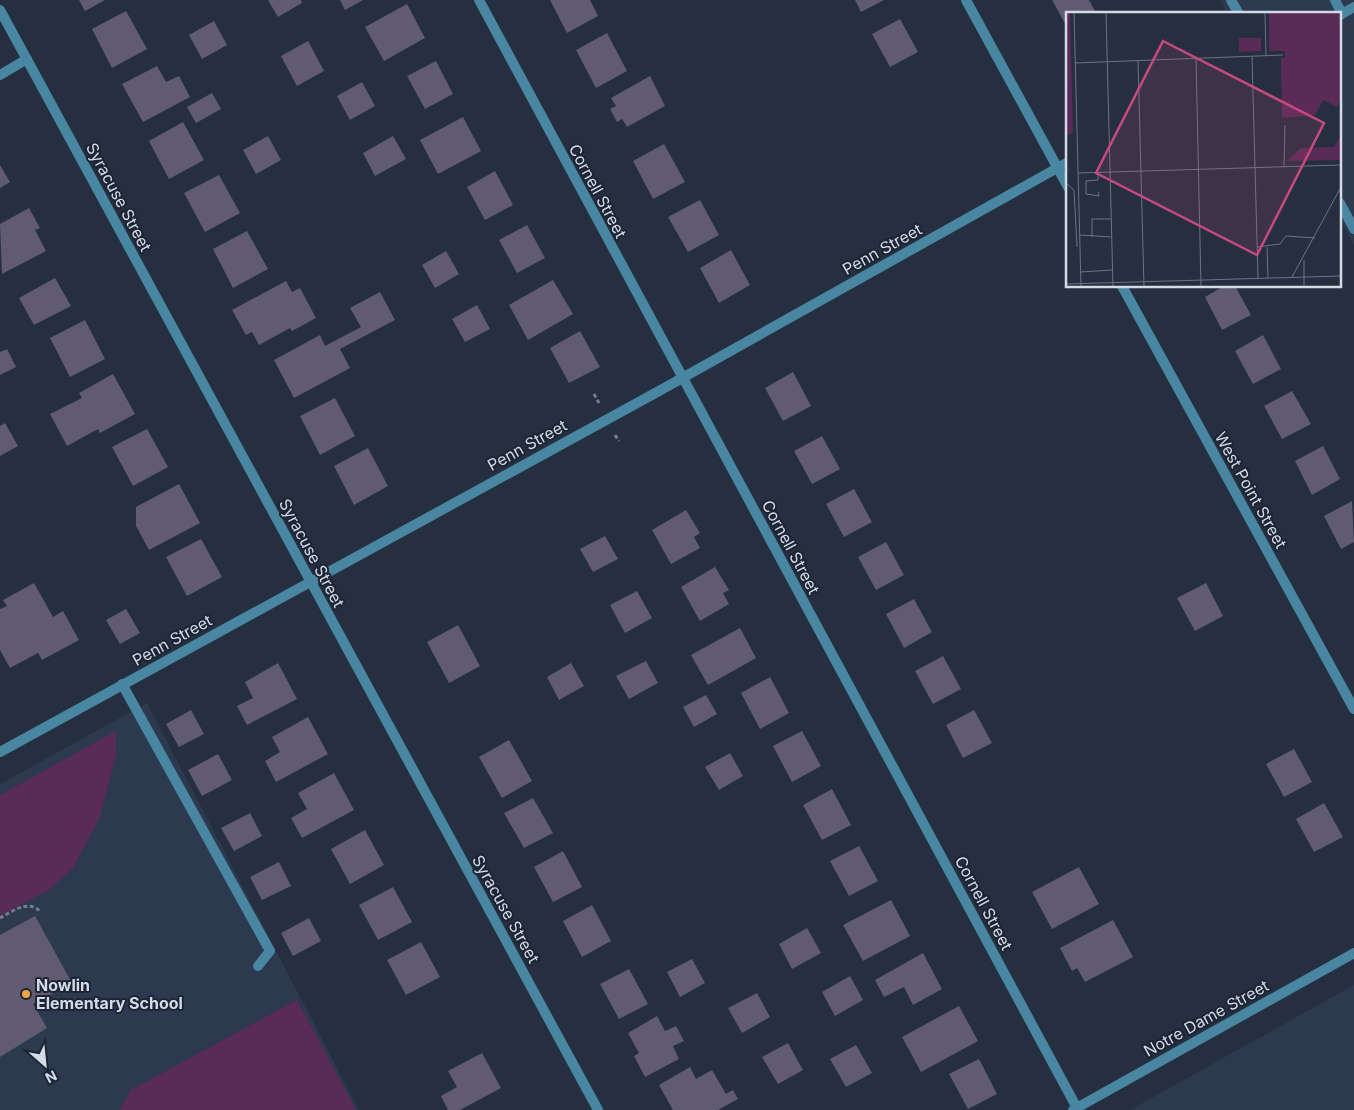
<svg xmlns="http://www.w3.org/2000/svg" width="1354" height="1110" font-family="Inter,sans-serif">
  <style>
    .built { fill: #2c394f }
    .green { fill: #5a2b57 }
    .building { fill: #605b70 }
    .lines { fill: none; stroke-linecap: round; stroke-linejoin: round }
    .path { stroke: #757d8b; stroke-width: 3; stroke-dasharray: 4 2.5; stroke-linecap: butt }
    .service { stroke: #4986a1; stroke-width: 10 }
    .minor { stroke: #4986a1; stroke-width: 10 }
    .poi-dot { fill: #f2a541; stroke: #1c2535; stroke-width: 2 }
    .labels { text-anchor: middle; stroke-width: 4; stroke-linejoin: round; paint-order: stroke }
    .street-label { font-size: 16px; fill: #d5dbe6; stroke: #1c2535 }
    .poi-label { font-size: 16px; font-weight: bold; fill: #d5dbe6; stroke: #1c2535; text-anchor: start }
    .inset-road { fill: none; stroke: #6b7482; stroke-width: 1 }
    .view { fill: #c7497e; fill-opacity: 0.15; stroke: #c7497e; stroke-width: 2.5 }
    .inset-edge { fill: none; stroke: #d5dbe6; stroke-width: 2.5 }
  </style>
  <rect width="100%" height="100%" fill="#252f40"/>
  <path class="built" d="M 1220,0 L 1354,0 L 1354,245 L 1340,220 L 1340,14 L 1227,14 Z
    M 147,703 L 359,1110 L 0,1110 L 0,784 Z
    M 1354,985 L 1354,1110 L 1130,1110 Z"/>
  <path class="green" d="M 116,731 L 116,756 L 99,819 L 73,868 L 50,889 L 0,916 L 0,795 Z
    M 297,1000 L 356,1110 L 120,1110 L 131,1090 Z"/>
  <path class="building" d="M 79,0 L 105,0 L 85,11 Z
    M 268,0 L 301,0 L 302,3 L 278,17 Z
    M 340,0 L 363,0 L 345,10 Z
    M 550,0 L 590,0 L 598,16 L 567,33 Z
    M 855,0 L 884,0 L 861,12 Z
    M 1052,0 L 1089,0 L 1096,13 L 1068,14 L 1068,29 Z
    M 407,4 L 425,38 L 384,61 L 365,27 Z
    M 126,11 L 147,49 L 112,68 L 92,29 Z
    M 900,19 L 918,52 L 890,67 L 872,34 Z
    M 214,21 L 227,45 L 202,59 L 189,35 Z
    M 607,33 L 627,71 L 596,88 L 576,50 Z
    M 308,41 L 324,71 L 297,86 L 281,56 Z
    M 436,61 L 453,94 L 425,109 L 407,76 Z
    M 157,66 L 166,82 L 179,76 L 190,97 L 143,122 L 122,84 Z
    M 650,76 L 665,106 L 627,127 L 622,119 L 617,122 L 610,109 L 616,106 L 611,98 Z
    M 362,82 L 375,106 L 350,120 L 337,96 Z
    M 212,93 L 221,109 L 196,123 L 187,107 Z
    M 463,117 L 481,151 L 438,174 L 420,140 Z
    M 183,122 L 204,160 L 169,179 L 149,141 Z
    M 268,136 L 281,160 L 256,174 L 243,150 Z
    M 393,136 L 406,159 L 375,176 L 363,153 Z
    M 664,144 L 685,182 L 653,199 L 633,161 Z
    M 0,165 L 10,182 L 0,188 Z
    M 495,171 L 513,205 L 485,220 L 467,187 Z
    M 219,175 L 240,213 L 205,232 L 184,193 Z
    M 700,200 L 719,235 L 688,252 L 668,217 Z
    M 29,208 L 40,228 L 35,230 L 46,251 L 2,274 L 0,224 Z
    M 527,225 L 545,258 L 517,273 L 499,240 Z
    M 247,231 L 268,269 L 233,288 L 213,249 Z
    M 731,250 L 750,285 L 719,303 L 700,268 Z
    M 446,251 L 459,274 L 435,288 L 422,265 Z
    M 55,278 L 71,306 L 34,325 L 19,298 Z
    M 553,280 L 573,314 L 528,340 L 509,305 Z
    M 286,281 L 292,292 L 300,288 L 316,318 L 292,331 L 290,328 L 259,345 L 252,332 L 246,335 L 232,310 Z
    M 1224,286 L 1235,286 L 1251,315 L 1222,330 L 1205,297 Z
    M 380,292 L 395,320 L 340,349 L 350,368 L 294,398 L 274,360 L 320,335 L 325,346 L 361,327 L 350,308 Z
    M 477,305 L 490,329 L 465,342 L 452,319 Z
    M 85,320 L 105,359 L 70,377 L 50,338 Z
    M 580,331 L 600,367 L 569,383 L 550,348 Z
    M 1263,335 L 1281,369 L 1253,384 L 1235,351 Z
    M 7,349 L 16,367 L 0,375 L 0,352 Z
    M 793,372 L 811,406 L 783,421 L 765,388 Z
    M 113,374 L 135,414 L 100,433 L 98,429 L 67,446 L 50,414 L 82,398 L 79,393 Z
    M 1292,391 L 1311,424 L 1282,439 L 1264,406 Z
    M 335,398 L 355,436 L 320,455 L 300,416 Z
    M 5,423 L 18,446 L 0,456 L 0,426 Z
    M 147,429 L 168,467 L 133,486 L 112,447 Z
    M 822,436 L 840,469 L 812,484 L 794,451 Z
    M 1323,446 L 1340,479 L 1312,495 L 1295,461 Z
    M 368,448 L 388,486 L 354,505 L 334,466 Z
    M 179,484 L 200,523 L 149,550 L 136,526 L 136,507 Z
    M 854,489 L 872,522 L 844,537 L 826,504 Z
    M 1352,501 L 1354,542 L 1341,549 L 1324,516 Z
    M 686,510 L 700,533 L 694,537 L 700,548 L 671,564 L 652,530 Z
    M 605,536 L 618,559 L 593,572 L 580,549 Z
    M 201,539 L 222,577 L 187,596 L 166,557 Z
    M 886,542 L 904,575 L 876,590 L 858,557 Z
    M 715,567 L 729,590 L 723,593 L 729,604 L 700,621 L 681,587 Z
    M 34,583 L 53,617 L 63,611 L 79,640 L 42,660 L 38,653 L 10,668 L 0,650 L 0,609 L 7,606 L 3,600 Z
    M 1206,583 L 1223,616 L 1195,631 L 1177,598 Z
    M 637,591 L 652,618 L 625,633 L 610,605 Z
    M 914,599 L 932,632 L 904,648 L 886,614 Z
    M 126,609 L 140,633 L 120,644 L 106,620 Z
    M 458,625 L 480,666 L 449,683 L 427,642 Z
    M 740,628 L 756,658 L 708,685 L 691,655 Z
    M 943,656 L 961,689 L 933,704 L 915,671 Z
    M 646,661 L 658,683 L 629,699 L 616,676 Z
    M 278,663 L 297,699 L 247,725 L 237,706 L 253,698 L 245,682 Z
    M 571,663 L 584,686 L 559,700 L 547,677 Z
    M 770,677 L 789,713 L 760,729 L 741,693 Z
    M 706,695 L 717,714 L 694,727 L 683,707 Z
    M 191,710 L 204,734 L 179,747 L 166,724 Z
    M 974,710 L 992,743 L 963,758 L 946,725 Z
    M 308,717 L 328,754 L 276,782 L 265,761 L 280,752 L 272,737 Z
    M 802,731 L 821,766 L 792,782 L 773,746 Z
    M 509,740 L 532,781 L 502,798 L 479,757 Z
    M 1294,749 L 1312,782 L 1284,797 L 1266,764 Z
    M 730,753 L 743,776 L 719,790 L 705,767 Z
    M 218,754 L 232,780 L 202,796 L 188,770 Z
    M 334,773 L 354,810 L 302,838 L 291,818 L 307,809 L 298,793 Z
    M 832,789 L 851,825 L 822,840 L 803,805 Z
    M 533,798 L 553,833 L 524,848 L 504,813 Z
    M 1324,803 L 1343,837 L 1314,852 L 1296,819 Z
    M 250,813 L 262,836 L 234,851 L 221,828 Z
    M 365,830 L 384,865 L 350,884 L 331,849 Z
    M 859,846 L 878,881 L 849,896 L 830,861 Z
    M 563,851 L 582,887 L 553,902 L 534,867 Z
    M 279,862 L 291,886 L 262,900 L 250,877 Z
    M 1079,867 L 1099,904 L 1052,929 L 1032,892 Z
    M 393,887 L 412,922 L 378,940 L 359,905 Z
    M 891,900 L 910,936 L 863,961 L 843,925 Z
    M 592,905 L 611,941 L 582,957 L 563,921 Z
    M 35,916 L 72,983 L 33,1004 L 47,1028 L 0,1057 L 0,935 Z
    M 309,918 L 321,941 L 293,956 L 281,933 Z
    M 1113,920 L 1133,957 L 1085,982 L 1077,968 L 1072,971 L 1060,948 Z
    M 807,928 L 821,953 L 792,969 L 779,944 Z
    M 421,942 L 440,977 L 406,995 L 387,960 Z
    M 923,953 L 942,989 L 913,1005 L 904,987 L 884,997 L 875,980 Z
    M 692,959 L 705,983 L 680,997 L 667,972 Z
    M 629,969 L 648,1004 L 619,1019 L 600,984 Z
    M 850,976 L 863,1000 L 835,1016 L 822,992 Z
    M 757,993 L 770,1017 L 742,1033 L 728,1008 Z
    M 959,1006 L 978,1041 L 921,1072 L 902,1037 Z
    M 657,1016 L 665,1031 L 676,1026 L 684,1041 L 673,1046 L 679,1059 L 645,1077 L 634,1056 L 639,1053 L 628,1033 Z
    M 788,1043 L 803,1070 L 778,1084 L 762,1057 Z
    M 856,1045 L 872,1073 L 846,1087 L 830,1059 Z
    M 482,1053 L 501,1088 L 460,1110 L 448,1110 L 441,1096 L 457,1087 L 448,1071 Z
    M 979,1059 L 997,1094 L 968,1109 L 949,1074 Z
    M 690,1067 L 696,1079 L 712,1070 L 726,1094 L 733,1090 L 738,1099 L 718,1110 L 673,1110 L 659,1085 Z"/>
  <g class="lines">
    <path class="path" d="M 594,394 L 599,403
      M 615,435 L 619,441
      M 0,918 C 13,911 28,899 41,912"/>
    <path class="service" d="M 1231,0 L 1239,14
      M 1335,0 L 1342,14
      M 0,75 L 27,59
      M 1340,203 L 1354,229
      M 122,684 L 270,951 L 258,966"/>
    <path class="minor" d="M 479,0 L 1077,1108
      M 966,0 L 1068,187
      M 0,10 L 598,1110
      M 1340,15 L 1354,7
      M 1122,286 L 1354,709
      M 0,752 L 659,391 L 1068,162
      M 1073,1110 L 1354,953"/>
  </g>
  <circle class="poi-dot" cx="26" cy="994" r="5"/>
  <g class="labels">
    <g class="street-label">
      <text transform="translate(598 191) rotate(62)" y="6">Cornell Street</text>
      <text transform="translate(119 197) rotate(62)" y="6">Syracuse Street</text>
      <text transform="translate(882 249) rotate(-29)" y="6">Penn Street</text>
      <text transform="translate(527 445) rotate(-29)" y="6">Penn Street</text>
      <text transform="translate(1251 490) rotate(61)" y="6">West Point Street</text>
      <text transform="translate(791 547) rotate(62)" y="6">Cornell Street</text>
      <text transform="translate(312 553) rotate(62)" y="6">Syracuse Street</text>
      <text transform="translate(172 640) rotate(-29)" y="6">Penn Street</text>
      <text transform="translate(984 903) rotate(62)" y="6">Cornell Street</text>
      <text transform="translate(506 909) rotate(61)" y="6">Syracuse Street</text>
      <text transform="translate(1206 1018) rotate(-29)" y="6">Notre Dame Street</text>
    </g>
    <g class="poi-label">
      <text x="36" y="991">Nowlin<tspan x="36" dy="18">Elementary School</tspan></text>
    </g>
  </g>
  <g transform="translate(1066 12)">
    <rect width="275" height="275" fill="#252f40"/>
    <path d="M 0,0 L 4,0 L 7,119 L 4,123 L 0,122 ZM 203,0 L 275,0 L 275,87 L 271,95 L 257,88 L 249,103 L 216,106 L 215,46 L 219,46 L 219,39 L 203,39 ZM 173,26 L 195,26 L 195,39 L 173,40 ZM 275,123 L 275,148 L 221,149 L 235,136 L 268,135 Z" fill="#5a2b57"/>
    <path class="inset-road" d="M 8,0 L 15,275M 40,0 L 47,275M 199,0 L 200,44M 186,44 L 192,266M 130,46 L 135,275M 72,49 L 78,275M 9,51 L 217,43M 218,155 L 219,113M 32,160 L 32,168 L 20,169 L 20,182 L 33,184 L 32,180M 12,161 L 275,153M 0,171 L 8,178 L 11,235M 14,223 L 46,225M 26,225 L 26,207 L 45,207M 191,235 L 214,232 L 220,224 L 249,226M 201,235 L 202,266M 14,260 L 47,258M 226,265 L 275,175M 0,272 L 275,264M 238,275 L 238,248"/>
    <path class="view" d="M 97,29 L 258,111 L 191,243 L 30,161 Z"/>
    <rect width="275" height="275" class="inset-edge"/>
  </g>
  <g transform="translate(45 1065) rotate(153)" stroke="#1c2535" stroke-width="4" paint-order="stroke">
  <path d="M0-4L9 19L0 12L-9 19Z" fill="#d5dbe6"/>
  <text y="-8" font-size="14" font-weight="bold" text-anchor="middle" fill="#d5dbe6">N</text>
  </g>
</svg>
